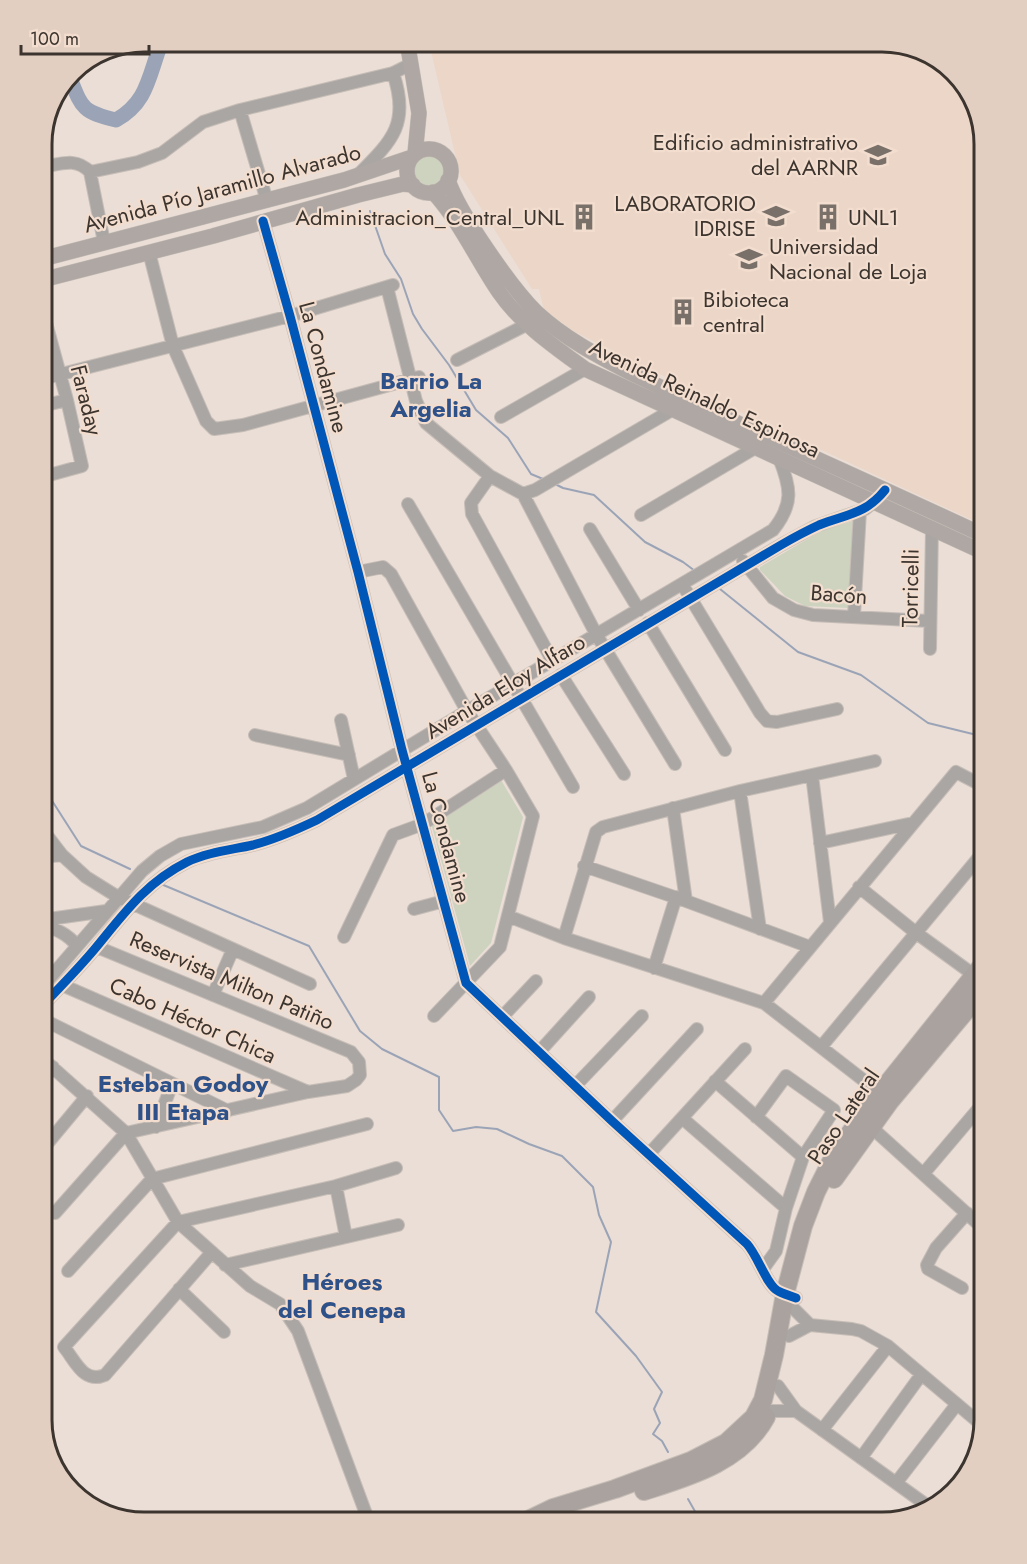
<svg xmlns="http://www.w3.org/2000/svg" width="1027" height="1564" font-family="Jost,sans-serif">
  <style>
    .built { fill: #ebd6c8 }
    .green { fill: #ced3bf }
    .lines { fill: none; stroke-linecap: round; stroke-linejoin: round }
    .stream { stroke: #9ba4b7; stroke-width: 2 }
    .river { stroke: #9ba4b7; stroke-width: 15 }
    .minor-casing { stroke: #c6bdb6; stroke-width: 14 }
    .major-casing { stroke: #c6bdb6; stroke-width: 16 }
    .highway-casing { stroke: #c6bdb6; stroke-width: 20 }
    .minor { stroke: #aaa6a4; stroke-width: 12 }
    .major { stroke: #aea7a3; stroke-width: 15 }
    .highway { stroke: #aaa29f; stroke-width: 18 }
    .cycleway-casing { stroke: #f2ddce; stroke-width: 13 }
    .cycleway { stroke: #0057b8; stroke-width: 9 }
    .labels { text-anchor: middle; stroke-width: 4.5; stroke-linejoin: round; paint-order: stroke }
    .poi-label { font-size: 22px; fill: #3c342e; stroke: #f2ddce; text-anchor: end }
    .street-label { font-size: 22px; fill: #3c342e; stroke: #f2ddce }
    .neighbourhood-label { font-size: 24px; font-weight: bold; fill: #2d5188; stroke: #f2ddce }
    .rim { fill: none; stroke: #3c342e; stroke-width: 3 }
  </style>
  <rect width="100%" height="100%" fill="#eaded6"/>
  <path class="built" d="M 889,42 L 939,59 L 971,94 L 985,145 L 985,526 L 684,386 L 575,332 L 544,310 L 539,289 L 532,289 L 460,175 L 430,47 Z"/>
  <path class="green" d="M414 171a15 15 0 1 1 30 0a15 15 0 1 1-30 0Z
    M 853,521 L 848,608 L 805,606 L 785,596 L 760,570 L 760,567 L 823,530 Z
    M 501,780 L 523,817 L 491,943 L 470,966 L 431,823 Z"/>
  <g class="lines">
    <path class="stream" d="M 370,211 L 385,254 L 401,279 L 413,314 L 422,329 L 449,365 L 476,410 L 508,438 L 531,474 L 543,479
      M 555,484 L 563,488 L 594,495 L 645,542 L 683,562 L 695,571
      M 720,589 L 798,652 L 861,675 L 928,723 L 985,737
      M 42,785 L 81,846 L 130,869
      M 161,884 L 309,946 L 360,1031 L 382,1049 L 439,1077 L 439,1110 L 453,1131 L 476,1127 L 497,1129 L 529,1144 L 562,1156 L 593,1187 L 599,1215 L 611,1242 L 596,1312 L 636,1356 L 662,1392 L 654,1409 L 660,1423 L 653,1434 L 662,1441 L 668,1452
      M 47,1437 L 55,1451 L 54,1463
      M 688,1499 L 701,1522"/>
    <path class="river" d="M 70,78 C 82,108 82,112 116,120 C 146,103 148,80 159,49"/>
    <g class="minor-casing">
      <path id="minor" d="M 240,110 L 267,201
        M 42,167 C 61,164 76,157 90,172 L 138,162 L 162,153 L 203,122 L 240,110 L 393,73 L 411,64
        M 90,172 L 104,242
        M 359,174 C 393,140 410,123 393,73
        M 263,221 L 290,316 L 358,572 L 402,750 L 466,983 L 612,1121 L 747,1244 C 758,1256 767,1286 778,1291 C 784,1294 790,1296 796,1298
        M 149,252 L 173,346 L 206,421 L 214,429 L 243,425 L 419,377
        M 387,287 L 416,401 L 426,423 L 490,476 L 471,503 L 472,514 L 552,660
        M 457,360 L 528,324
        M 42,379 L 290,316 L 393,285
        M 42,406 L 67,400
        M 501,417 L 585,369
        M 490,476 L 523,494 L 596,634 L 675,764
        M 42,477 L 82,466 L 67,400 L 42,308
        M 523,494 L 535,490 L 672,410 L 677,404
        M 408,504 L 573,787
        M 641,515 L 755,448
        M 590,529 L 639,610
        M 743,561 L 773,598 L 794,610 L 813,615 L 929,621
        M 358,572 L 383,567 L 391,574 L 467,711 L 506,770 L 533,816 L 500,947 L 434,1016
        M 682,584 L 760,713 L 767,721 L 777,722 L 837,709
        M 854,616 L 860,511
        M 648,623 L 725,750
        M 930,649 L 932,528
        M 561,675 L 624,774
        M 341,720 L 354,779
        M 255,735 L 349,755
        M 812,775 L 830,922
        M 740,791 L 760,929
        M 42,829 L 62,855 L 86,877 L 118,897 L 310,984
        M 820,843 L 913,823
        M 42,857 L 62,855
        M 584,866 L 686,901 L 673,808
        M 859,887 L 915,932 L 974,975
        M 686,901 L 810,947
        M 414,909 L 444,901
        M 508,916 L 564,938 L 764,1003 L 880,1093
        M 42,920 L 106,911
        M 42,925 C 56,929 68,934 77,946
        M 344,937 L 393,835 L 423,824 L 506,770
        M 564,938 L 596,832 L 603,827 L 740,791 L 875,761
        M 654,968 L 676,897
        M 62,985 L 308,1092
        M 42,987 L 142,871 L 160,856 L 181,844 L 263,827 L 307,808 L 467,711 L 773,530 C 794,504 791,488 779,458
        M 213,995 L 233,949
        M 764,1003 L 956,772 L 985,787
        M 42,1006 C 61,986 81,966 98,945 C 125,912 147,882 187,862 C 208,852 231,850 253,845 C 276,839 296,830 317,820 L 781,545 L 816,526 L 865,509 L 879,498
        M 503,1016 L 536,981
        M 42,1019 L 228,1111
        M 821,1047 L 985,850
        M 540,1051 L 589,997
        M 42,1058 L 126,1133 L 178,1222 L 250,1286 L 280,1304 L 298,1331 L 369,1522
        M 42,1080 L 53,1067
        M 715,1081 L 803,1157
        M 575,1086 L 642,1016
        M 756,1117 L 786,1076 L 834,1110 L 803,1157 L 786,1208 L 776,1251 L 763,1269
        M 682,1118 L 786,1208
        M 612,1121 L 697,1029
        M 156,1127 L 172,1084
        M 871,1127 L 985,1230
        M 42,1150 L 87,1096
        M 649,1154 L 745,1049
        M 924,1173 L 985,1101
        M 336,1186 L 346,1237
        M 55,1213 L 126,1133 L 308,1092 L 347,1086 L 356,1080 L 360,1075 L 359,1062 L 351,1052 L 97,947
        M 975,1220 L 985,1208
        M 212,1252 L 105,1375 C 84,1384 76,1362 64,1347 L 178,1222 L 336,1186 L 396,1168
        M 225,1265 L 398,1225
        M 68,1271 L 152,1179 L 367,1124
        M 962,1288 L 928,1269 L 927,1265 L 936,1248 L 967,1213
        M 179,1289 L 224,1332
        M 794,1309 L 810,1325
        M 789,1336 L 810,1325 L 852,1329 L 861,1331 L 888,1346 L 983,1426
        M 778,1386 L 796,1411 L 932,1509
        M 768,1411 L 796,1411
        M 822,1430 L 888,1346
        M 861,1458 L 921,1375
        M 896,1483 L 957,1404"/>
    </g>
    <g class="major-casing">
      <path id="major" d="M 408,47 L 419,113 L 415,154
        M407 171a22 22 0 1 1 44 0a22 22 0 1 1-44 0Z
        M 448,180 C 459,213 511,287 536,312 C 564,338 598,356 631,373 C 668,391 704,408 742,425 C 823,462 904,498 985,536
        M 433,192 C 460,221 477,260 499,292 C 521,324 555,347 585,369 L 985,553
        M 42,259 L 344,180 L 412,157
        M 42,280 L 213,236 L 358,195 L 403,184 L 413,185"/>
    </g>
    <g class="highway-casing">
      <path id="highway" d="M 834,1179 L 890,1101 L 985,988
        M 644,1491 C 688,1477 742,1462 766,1417
        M 524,1522 L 553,1508 L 615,1489 L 691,1461 L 726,1443 L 754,1417 L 763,1400 L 774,1355 L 785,1294 L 803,1226 L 816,1192 L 836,1152 L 880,1093 L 985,962"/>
    </g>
    <use href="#minor" class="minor"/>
    <use href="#major" class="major"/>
    <use href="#highway" class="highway"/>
    <g class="cycleway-casing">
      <path id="cycleway" d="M 263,221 L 290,316 L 358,572 L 402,750 L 466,983 L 612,1121 L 747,1244 C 758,1256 767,1286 778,1291 C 784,1294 790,1296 796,1298
        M 42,1006 C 61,986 81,966 98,945 C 125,912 147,882 187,862 C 208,852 231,850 253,845 C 276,839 296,830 317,820 L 781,545 C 793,538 806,531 819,525 C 846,514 865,515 885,490"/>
    </g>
    <use href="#cycleway" class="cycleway"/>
  </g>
  <defs>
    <g id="school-bare" transform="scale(2.07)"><path d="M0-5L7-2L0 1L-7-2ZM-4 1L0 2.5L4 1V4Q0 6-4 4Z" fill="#797069" stroke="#f2ddce" stroke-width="2.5" paint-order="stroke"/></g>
    <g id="university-bare" transform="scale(2.07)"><path d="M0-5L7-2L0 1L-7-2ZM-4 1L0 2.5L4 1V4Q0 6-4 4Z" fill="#797069" stroke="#f2ddce" stroke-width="2.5" paint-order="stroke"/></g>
    <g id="building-bare" transform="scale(2.07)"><path d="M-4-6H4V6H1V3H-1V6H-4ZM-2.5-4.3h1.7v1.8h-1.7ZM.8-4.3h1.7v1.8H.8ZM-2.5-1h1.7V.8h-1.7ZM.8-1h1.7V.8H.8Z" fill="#797069" stroke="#f2ddce" stroke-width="2.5" paint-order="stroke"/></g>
  </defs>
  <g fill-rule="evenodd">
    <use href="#school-bare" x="878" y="155"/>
    <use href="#university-bare" x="776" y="216"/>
    <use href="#building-bare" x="584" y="217"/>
    <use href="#building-bare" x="828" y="217"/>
    <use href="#university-bare" x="749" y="259"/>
    <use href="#building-bare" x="683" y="312"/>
  </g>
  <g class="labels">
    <g class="poi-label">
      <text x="858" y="150">Edificio administrativo<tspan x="858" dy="25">del AARNR</tspan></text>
      <text x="756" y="211">LABORATORIO<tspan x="756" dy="25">IDRISE</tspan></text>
      <text x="564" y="225">Administracion_Central_UNL</text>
      <text x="848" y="225" text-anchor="start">UNL1</text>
      <text x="769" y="254" text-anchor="start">Universidad<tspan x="769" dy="25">Nacional de Loja</tspan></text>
      <text x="703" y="307" text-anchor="start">Bibioteca<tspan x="703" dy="25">central</tspan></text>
    </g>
    <g class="street-label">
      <text transform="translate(222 188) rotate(-15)" y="8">Avenida Pío Jaramillo Alvarado</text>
      <text transform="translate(324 367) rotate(75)" y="8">La Condamine</text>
      <text transform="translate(705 398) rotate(25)" y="8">Avenida Reinaldo Espinosa</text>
      <text transform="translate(87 400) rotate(76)" y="8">Faraday</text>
      <text transform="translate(910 588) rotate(-89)" y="8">Torricelli</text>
      <text transform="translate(839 594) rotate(4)" y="8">Bacón</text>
      <text transform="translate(505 686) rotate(-31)" y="8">Avenida Eloy Alfaro</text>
      <text transform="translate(447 837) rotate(75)" y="8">La Condamine</text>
      <text transform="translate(232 980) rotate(23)" y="8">Reservista Milton Patiño</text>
      <text transform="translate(193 1020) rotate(24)" y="8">Cabo Héctor Chica</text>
      <text transform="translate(843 1116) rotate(-56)" y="8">Paso Lateral</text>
    </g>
    <g class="neighbourhood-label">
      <text x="431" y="389">Barrio La<tspan x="431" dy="28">Argelia</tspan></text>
      <text x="183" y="1092">Esteban Godoy<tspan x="183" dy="28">III Etapa</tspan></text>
      <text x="342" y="1290">Héroes<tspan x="342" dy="28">del Cenepa</tspan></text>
    </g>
  </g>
  <path d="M0 0H1027V1564H0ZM144 52H882A92 92 0 0 1 974 144V1420A92 92 0 0 1 882 1512H144A92 92 0 0 1 52 1420V144A92 92 0 0 1 144 52Z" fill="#e3cfc1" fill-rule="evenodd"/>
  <path class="rim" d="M144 52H882A92 92 0 0 1 974 144V1420A92 92 0 0 1 882 1512H144A92 92 0 0 1 52 1420V144A92 92 0 0 1 144 52Z"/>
  <path d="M21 45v9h128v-9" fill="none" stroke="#3c342e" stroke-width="3"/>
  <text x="30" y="45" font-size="18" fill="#3c342e" stroke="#f2ddce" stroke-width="4.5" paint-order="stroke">100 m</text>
</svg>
